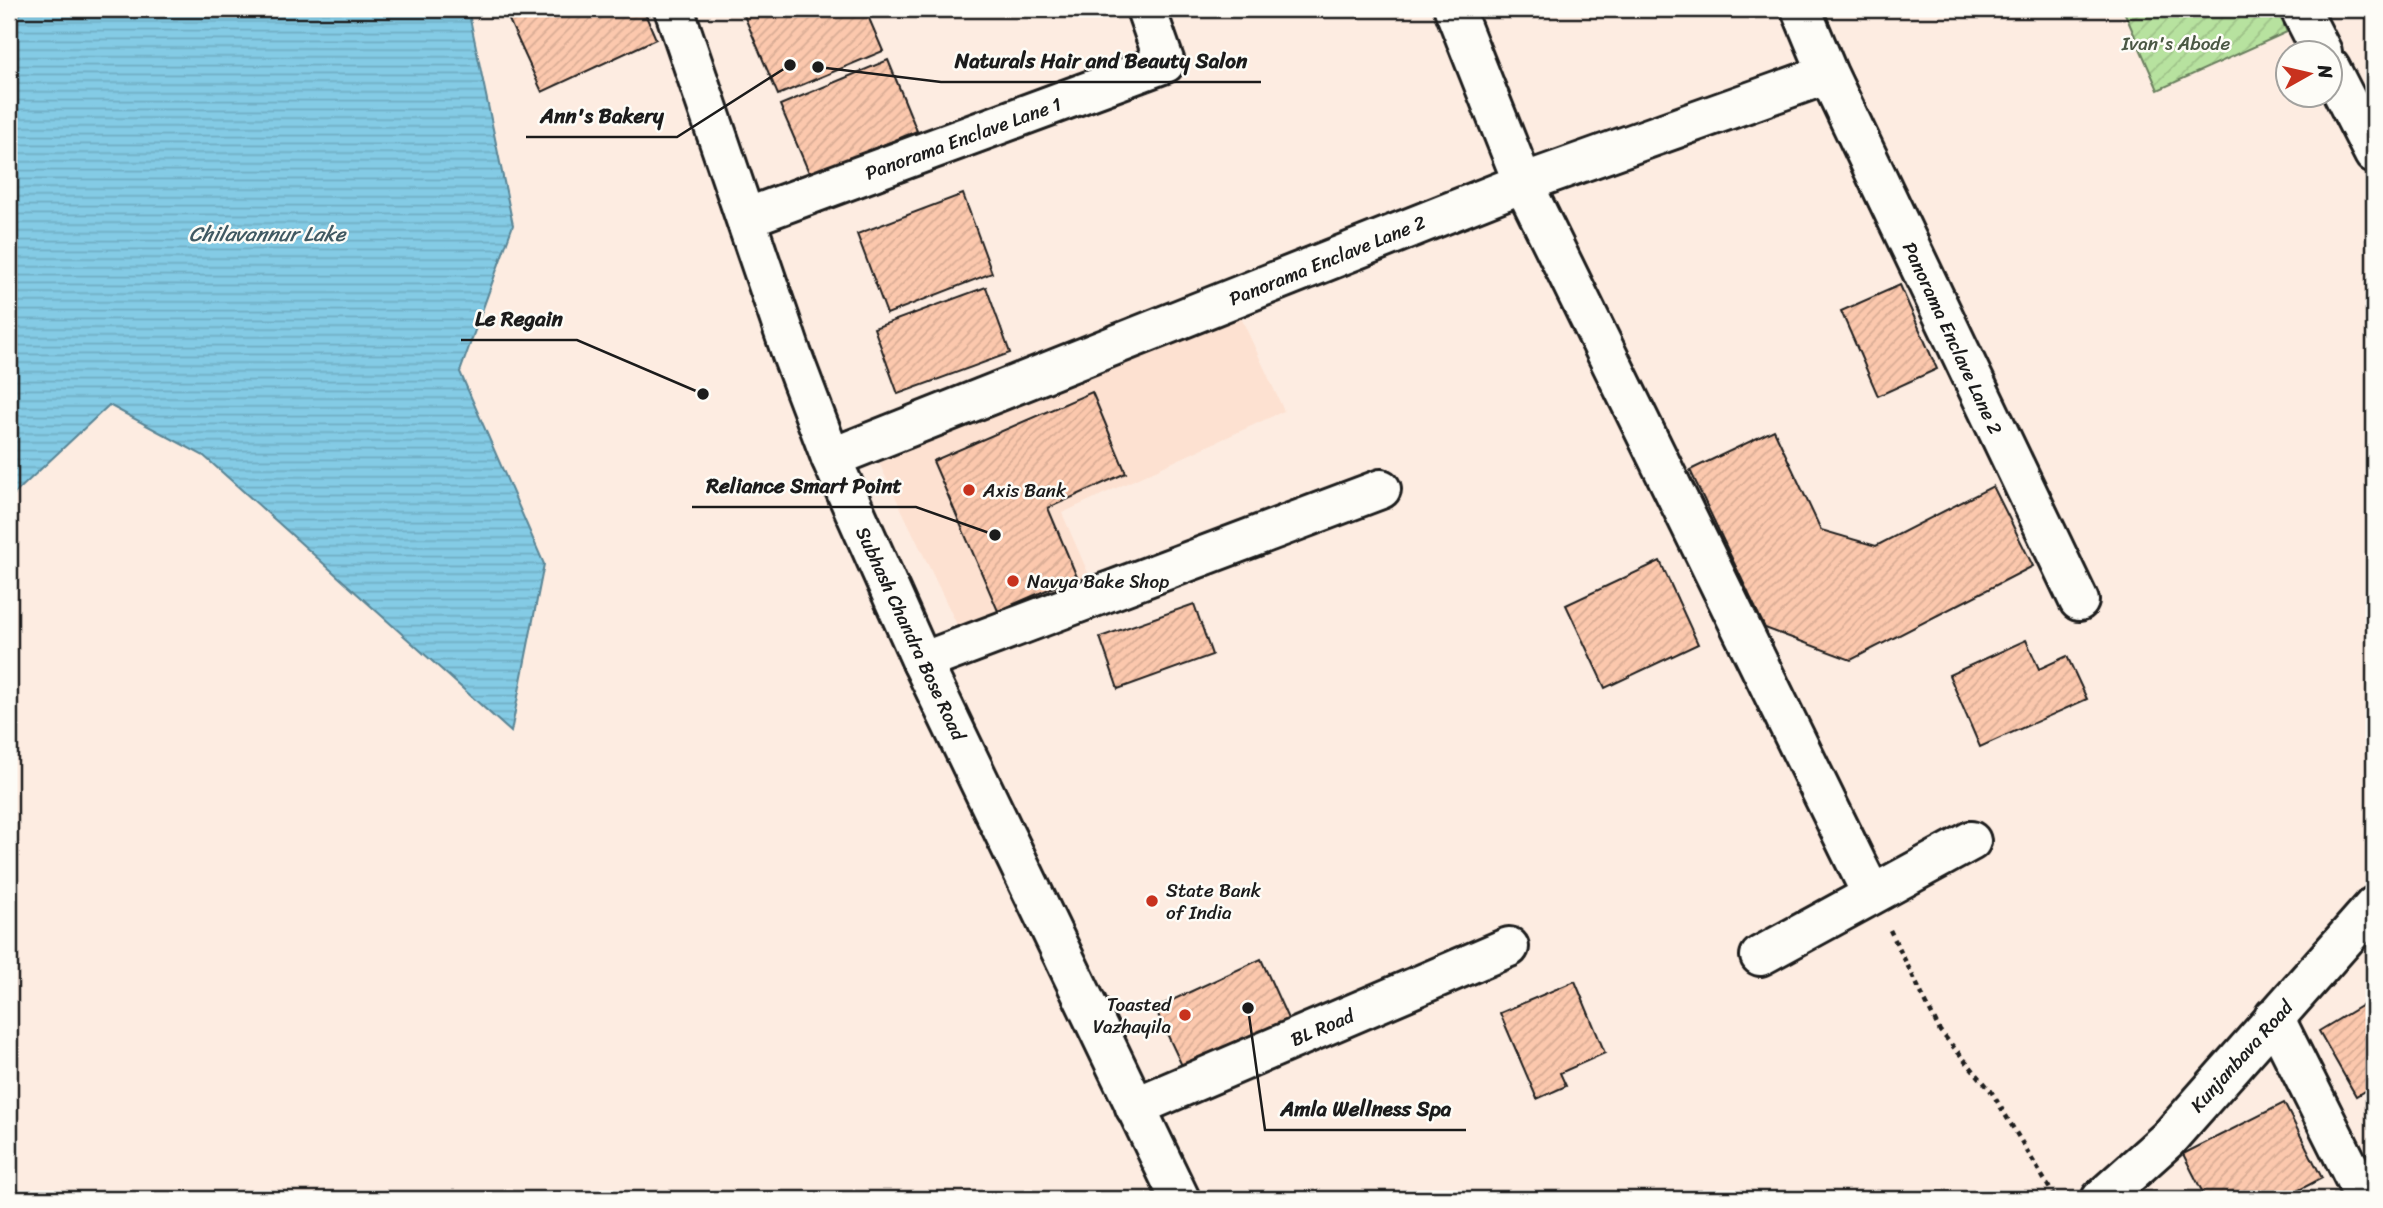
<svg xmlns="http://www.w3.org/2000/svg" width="2383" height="1208" font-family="Sriracha,sans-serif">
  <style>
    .built { fill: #fde1d1 }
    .garden { fill: url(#garden-furrows); stroke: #6a7f5e; stroke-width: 2 }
    .water { fill: url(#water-rules); stroke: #5a8595; stroke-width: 2 }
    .building { fill: url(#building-hatch); stroke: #1c1c1c; stroke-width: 2 }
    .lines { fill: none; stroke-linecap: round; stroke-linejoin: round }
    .minor-casing { stroke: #1c1c1c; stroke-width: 44 }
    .major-casing { stroke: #1c1c1c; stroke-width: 44 }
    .path { stroke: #1c1c1c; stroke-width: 4.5; stroke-dasharray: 5 5; stroke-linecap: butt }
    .minor { stroke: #fdfcf7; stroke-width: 38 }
    .major { stroke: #fdfcf7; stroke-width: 38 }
    .poi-dot { fill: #c8321e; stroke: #fdfcf7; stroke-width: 2.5 }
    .labels { text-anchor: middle; stroke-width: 5; stroke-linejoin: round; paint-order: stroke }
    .park-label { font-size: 19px; fill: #4a5743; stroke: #fdfcf7 }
    .street-label { font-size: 19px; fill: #1c1c1c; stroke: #fdfcf7 }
    .poi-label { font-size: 19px; fill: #1c1c1c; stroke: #fdfcf7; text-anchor: start }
    .water-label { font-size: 21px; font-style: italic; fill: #405962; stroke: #fdfcf7 }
    .leader { fill: none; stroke: #1c1c1c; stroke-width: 2.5 }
    .callout-dot { fill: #1c1c1c; stroke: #fdfcf7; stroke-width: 2.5 }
    .callout-label { font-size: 21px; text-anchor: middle; font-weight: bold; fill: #1c1c1c; stroke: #fdfcf7; stroke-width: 5; stroke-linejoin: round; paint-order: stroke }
  </style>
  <defs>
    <pattern id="garden-furrows" width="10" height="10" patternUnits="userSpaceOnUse" patternTransform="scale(1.75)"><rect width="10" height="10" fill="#b7e29f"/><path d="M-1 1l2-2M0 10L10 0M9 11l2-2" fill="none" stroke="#9dc188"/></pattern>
    <pattern id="water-rules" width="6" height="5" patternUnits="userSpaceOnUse" patternTransform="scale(1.75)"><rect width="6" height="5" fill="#84cbe5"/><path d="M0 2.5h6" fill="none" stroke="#71aec4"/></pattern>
    <pattern id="building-hatch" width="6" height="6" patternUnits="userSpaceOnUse" patternTransform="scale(1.75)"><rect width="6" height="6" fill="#fcc8ad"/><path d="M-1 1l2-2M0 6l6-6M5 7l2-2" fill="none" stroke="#d7ab94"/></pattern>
  </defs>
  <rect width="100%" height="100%" fill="#fdece1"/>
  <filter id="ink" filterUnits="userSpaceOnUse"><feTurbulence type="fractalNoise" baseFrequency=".0143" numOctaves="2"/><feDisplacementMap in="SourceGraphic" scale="14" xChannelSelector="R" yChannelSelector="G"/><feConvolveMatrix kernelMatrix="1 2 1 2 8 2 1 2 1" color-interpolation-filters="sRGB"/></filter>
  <g filter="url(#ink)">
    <path class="built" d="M 1238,311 L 1284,411 L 1062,513 L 1092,582 L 963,637 L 879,463 Z"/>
    <path class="garden" d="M 2123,9 L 2277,9 L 2287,32 L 2158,90 Z"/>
    <path class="water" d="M 27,9 L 468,9 L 513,225 L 460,372 L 544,564 L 511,732 L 204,456 L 109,405 L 9,499 L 9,23 Z"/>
    <path class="building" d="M 504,9 L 643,9 L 656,39 L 542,92 Z
      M 753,9 L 865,9 L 883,51 L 778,95 L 743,13 Z
      M 888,60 L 917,131 L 810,175 L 780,105 Z
      M 963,194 L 992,273 L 887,314 L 857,234 Z
      M 1900,285 L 1937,369 L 1878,396 L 1841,311 Z
      M 986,287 L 1010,353 L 898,394 L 874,328 Z
      M 1092,392 L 1126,473 L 1048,508 L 1077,577 L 998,611 L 933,461 Z
      M 1774,430 L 1821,530 L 1876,546 L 1993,486 L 2033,566 L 1851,660 L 1765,628 L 1690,470 Z
      M 1660,561 L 1698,644 L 1605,688 L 1566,605 Z
      M 1194,604 L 1212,655 L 1118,689 L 1100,637 Z
      M 2026,640 L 2039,669 L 2067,656 L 2087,699 L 1980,747 L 1949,675 Z
      M 1261,959 L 1289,1021 L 1184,1070 L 1155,1008 Z
      M 1575,981 L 1605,1053 L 1560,1073 L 1566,1086 L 1537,1099 L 1500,1013 Z
      M 2374,998 L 2374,1085 L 2356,1096 L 2319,1031 Z
      M 2284,1103 L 2322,1178 L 2282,1199 L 2206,1199 L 2183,1154 Z"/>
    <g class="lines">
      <g class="minor-casing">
        <path id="minor" d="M 1454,9 L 1523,183 L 1872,895
          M 1801,9 L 1828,74 L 2079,601
          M 2300,9 L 2322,52
          M 2330,68 L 2374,154
          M 746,218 L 1165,63 L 1146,9
          M 831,458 L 1523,183 L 1828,74
          M 922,662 L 1381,489
          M 1760,956 L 1971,841
          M 2274,1017 L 2365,1199
          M 1135,1107 L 1509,947
          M 2101,1199 L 2168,1139 L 2374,906"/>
      </g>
      <g class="major-casing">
        <path id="major" d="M 674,9 L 792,355 L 831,458 L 922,662 L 1180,1199"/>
      </g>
      <path class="path" d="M 1890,930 L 1940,1031 L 1991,1091 L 2056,1199"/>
      <use href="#minor" class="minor"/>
      <use href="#major" class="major"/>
    </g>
  </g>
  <g class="poi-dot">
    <circle cx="969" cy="490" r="7"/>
    <circle cx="1013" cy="581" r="7"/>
    <circle cx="1152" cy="901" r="7"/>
    <circle cx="1185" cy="1015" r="7"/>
  </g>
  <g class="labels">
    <g class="park-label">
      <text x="2176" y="50">Ivan's Abode</text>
    </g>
    <g class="street-label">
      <text transform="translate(963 138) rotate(-20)" y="7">Panorama Enclave Lane 1</text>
      <text transform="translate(1327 260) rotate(-22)" y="7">Panorama Enclave Lane 2</text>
      <text transform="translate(1953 338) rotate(65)" y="7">Panorama Enclave Lane 2</text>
      <text transform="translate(911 633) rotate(65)" y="7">Subhash Chandra Bose Road</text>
      <text transform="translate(1322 1027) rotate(-23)" y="7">BL Road</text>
      <text transform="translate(2241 1056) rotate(-48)" y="7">Kunjanbava Road</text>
    </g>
    <g class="poi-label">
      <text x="983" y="497">Axis Bank</text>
      <text x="1027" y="588">Navya Bake Shop</text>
      <text x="1166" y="897">State Bank<tspan x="1166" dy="22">of India</tspan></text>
      <text x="1171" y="1011" text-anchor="end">Toasted<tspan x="1171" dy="22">Vazhayila</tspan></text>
    </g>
    <g class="water-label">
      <text x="267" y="241">Chilavannur Lake</text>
    </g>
  </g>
  <path class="leader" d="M818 67L941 82H1261M790 65L677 137H526M703 394L577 340H461M995 535L916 507H692M1248 1008L1265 1130H1466"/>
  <g class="callout-dot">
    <circle cx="818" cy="67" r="7"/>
    <circle cx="790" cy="65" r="7"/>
    <circle cx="703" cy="394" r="7"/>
    <circle cx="995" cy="535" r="7"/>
    <circle cx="1248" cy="1008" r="7"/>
  </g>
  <g class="callout-label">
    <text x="1101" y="68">Naturals Hair and Beauty Salon</text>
    <text x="602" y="123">Ann's Bakery</text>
    <text x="519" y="326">Le Regain</text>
    <text x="804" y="493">Reliance Smart Point</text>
    <text x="1366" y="1116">Amla Wellness Spa</text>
  </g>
  <rect width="2383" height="1208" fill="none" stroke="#fdfcf7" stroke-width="35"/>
  <rect x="18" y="18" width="2348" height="1173" fill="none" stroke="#1c1c1c" stroke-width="2.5" filter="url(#ink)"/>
  <g transform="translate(2309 74) rotate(82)"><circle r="33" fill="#fdfcf7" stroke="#a3a29f" stroke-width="2"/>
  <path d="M0-5L12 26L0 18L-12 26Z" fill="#c8321e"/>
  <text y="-10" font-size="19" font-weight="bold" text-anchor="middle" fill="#1c1c1c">N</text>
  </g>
</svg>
